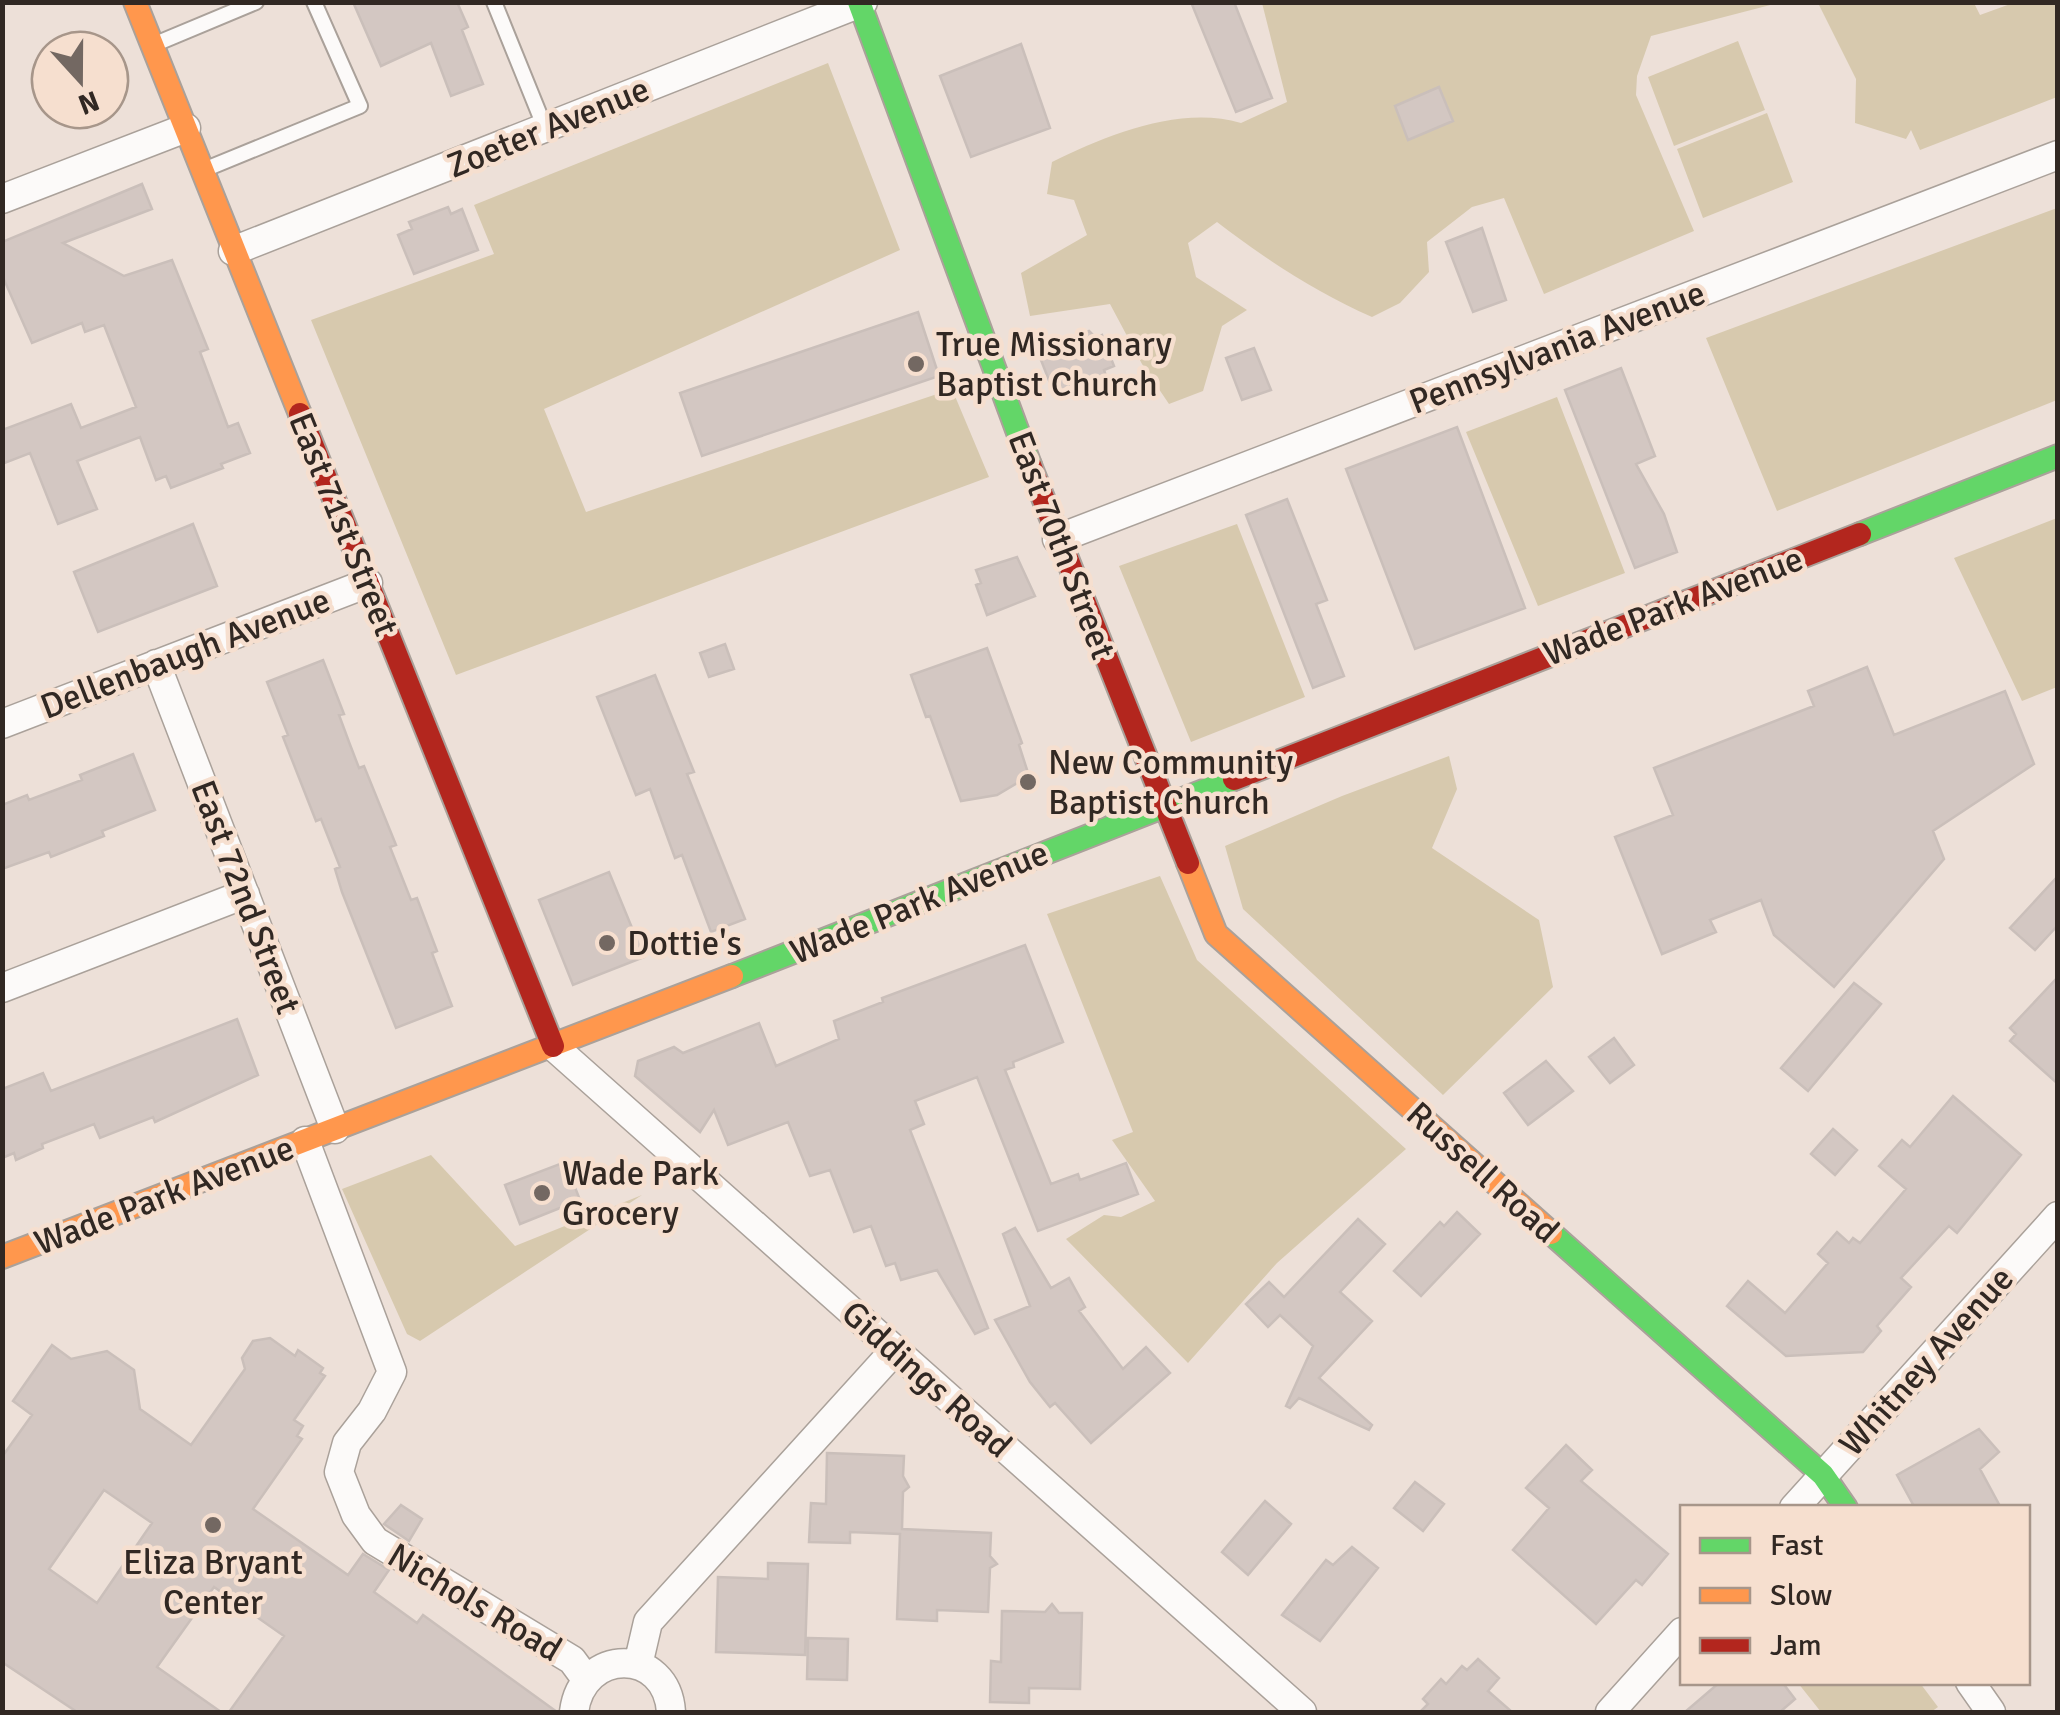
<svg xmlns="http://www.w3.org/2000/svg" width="2060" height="1715" font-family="Signika,sans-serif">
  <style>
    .green { fill: #d7c9ae }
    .building { fill: #d3c7c2; stroke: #cabfba; stroke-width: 2.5; fill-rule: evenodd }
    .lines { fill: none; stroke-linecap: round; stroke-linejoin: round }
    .lane-casing { stroke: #aaa19a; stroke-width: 18 }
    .street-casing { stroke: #aaa19a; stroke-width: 31 }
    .fast-casing { stroke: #aaa19a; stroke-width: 26 }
    .slow-casing { stroke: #aaa19a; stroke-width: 26 }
    .jam-casing { stroke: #aaa19a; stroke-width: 26 }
    .lane { stroke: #fcfaf9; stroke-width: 14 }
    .street { stroke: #fcfaf9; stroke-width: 28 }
    .fast { stroke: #63d668; stroke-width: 22 }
    .slow { stroke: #ff974d; stroke-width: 22 }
    .jam { stroke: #b3261e; stroke-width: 22 }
    .poi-dot { fill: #736862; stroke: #f6dfcf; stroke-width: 4 }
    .labels { text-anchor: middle; stroke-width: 9; stroke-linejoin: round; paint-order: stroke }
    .street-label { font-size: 35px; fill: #312823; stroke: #f6dfcf }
    .poi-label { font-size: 35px; fill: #312823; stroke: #f6dfcf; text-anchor: start }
  </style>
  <rect width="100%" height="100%" fill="#ede0d8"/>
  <path class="green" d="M 1262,3 L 1778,3 L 1651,36 L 1637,76 L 1636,95 L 1694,231 L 1544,294 L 1504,198 L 1472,207 L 1427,242 L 1429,272 L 1400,303 L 1372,317 C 1316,292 1265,259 1217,222 L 1188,243 L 1196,277 L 1247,310 L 1222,326 L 1203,391 L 1169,404 L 1142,364 L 1110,304 L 1030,316 L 1021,273 L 1087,235 L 1074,200 L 1047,194 L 1052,162 C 1107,135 1180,105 1241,123 L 1287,102 Z
    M 1818,3 L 1974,3 L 1980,15 L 2013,3 L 2057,3 L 2057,97 L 1920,150 L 1911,130 L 1906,139 L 1855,123 L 1856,79 Z
    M 1738,41 L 1765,110 L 1674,146 L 1648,77 Z
    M 828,63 L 900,250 L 544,409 L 586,512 L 952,389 L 989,477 L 456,675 L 311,320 L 494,254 L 474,205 Z
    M 1767,113 L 1793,182 L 1703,218 L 1677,149 Z
    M 2057,208 L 2057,400 L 1777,511 L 1706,338 Z
    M 1557,397 L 1625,573 L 1538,606 L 1466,432 Z
    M 2057,518 L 2057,687 L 2022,701 L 1954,558 Z
    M 1237,524 L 1305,697 L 1191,742 L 1119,566 Z
    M 1449,756 L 1457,789 L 1432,848 L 1539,920 L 1553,987 L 1443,1095 L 1243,909 L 1225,846 L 1342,796 Z
    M 1160,876 L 1197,960 L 1406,1149 L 1277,1263 L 1188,1363 L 1066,1239 L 1104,1215 L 1121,1217 L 1155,1201 L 1112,1140 L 1133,1132 L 1047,914 Z
    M 431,1155 L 515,1246 L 642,1195 L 420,1341 L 407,1334 L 342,1189 Z
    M 1798,1683 L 1920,1683 L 1938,1707 L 1931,1712 L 1821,1712 Z"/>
  <path class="building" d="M 353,2 L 457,2 L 468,27 L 462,30 L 483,84 L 451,96 L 431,43 L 381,66 Z
    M 1191,2 L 1234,2 L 1272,98 L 1236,112 Z
    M 1021,44 L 1050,128 L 971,157 L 940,76 Z
    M 1439,87 L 1453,121 L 1408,140 L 1395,106 Z
    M 142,184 L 152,209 L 63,243 L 124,276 L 172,260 L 208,349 L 200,352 L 228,427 L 238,423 L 250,453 L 221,464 L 223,468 L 171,488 L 166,476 L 156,480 L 140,437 L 77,461 L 97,509 L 58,524 L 30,453 L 2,464 L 2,430 L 71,404 L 81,428 L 136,407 L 104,325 L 85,332 L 82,323 L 32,343 L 2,275 L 2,242 Z
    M 448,207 L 451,214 L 462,209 L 478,250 L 414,274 L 398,235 L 412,229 L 409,222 Z
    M 1482,228 L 1506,300 L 1473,312 L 1446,242 Z
    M 918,312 L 939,376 L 702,456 L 680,393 Z
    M 1089,331 L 1096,338 L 1102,335 L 1114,366 L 1104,370 L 1107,379 L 1066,394 L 1064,389 L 1054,393 L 1039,355 L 1049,351 L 1047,347 Z
    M 1254,348 L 1271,390 L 1242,400 L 1226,358 Z
    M 1621,368 L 1655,456 L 1636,464 L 1664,514 L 1677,552 L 1635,568 L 1565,390 Z
    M 1457,427 L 1525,608 L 1415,649 L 1346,469 Z
    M 1287,499 L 1327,600 L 1316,604 L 1344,676 L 1313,688 L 1246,515 Z
    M 193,524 L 217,586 L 98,632 L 74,572 Z
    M 1017,557 L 1035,596 L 987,615 L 976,585 L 981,583 L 976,570 Z
    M 725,644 L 734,669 L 709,677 L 700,653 Z
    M 987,648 L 1022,743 L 1019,745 L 1029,776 L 997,795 L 961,801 L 930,716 L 926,717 L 911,675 Z
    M 323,660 L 344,714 L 339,715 L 349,742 L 359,768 L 364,766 L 396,845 L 390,847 L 411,900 L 417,898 L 437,951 L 432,953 L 452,1006 L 396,1028 L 342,892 L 335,869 L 340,867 L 321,819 L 316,821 L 283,737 L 288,735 L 267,682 Z
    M 1867,667 L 1894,735 L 2005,691 L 2034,764 L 1933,831 L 1944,859 L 1834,987 L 1774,935 L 1761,900 L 1710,920 L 1716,932 L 1662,954 L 1615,837 L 1673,815 L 1654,768 L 1814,706 L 1808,691 Z
    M 655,675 L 694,772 L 687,774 L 745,919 L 711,932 L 682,855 L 675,858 L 650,789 L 636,795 L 597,697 Z
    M 133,754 L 155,810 L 102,831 L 104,836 L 51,857 L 49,852 L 2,869 L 2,805 L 27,795 L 29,800 L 82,780 L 80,775 Z
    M 609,872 L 644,957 L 573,985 L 539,900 Z
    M 2058,876 L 2058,925 L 2035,950 L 2010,928 Z
    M 1025,945 L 1063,1042 L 1013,1062 L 1014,1067 L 1005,1070 L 1051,1184 L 1078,1174 L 1080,1180 L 1126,1163 L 1138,1194 L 1038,1231 L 977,1077 L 915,1101 L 924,1124 L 910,1130 L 988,1328 L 975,1334 L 937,1270 L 901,1280 L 895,1263 L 886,1266 L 871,1226 L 854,1232 L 830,1170 L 810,1176 L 788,1122 L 728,1145 L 714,1110 L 700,1132 L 635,1076 L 638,1061 L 674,1047 L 683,1053 L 759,1023 L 776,1066 L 839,1039 L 834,1021 L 883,1002 L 882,998 Z
    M 2058,977 L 2058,1084 L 2010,1041 L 2016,1034 L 2010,1028 Z
    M 1854,983 L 1881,1004 L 1808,1091 L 1781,1068 Z
    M 237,1019 L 258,1075 L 155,1122 L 153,1117 L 100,1138 L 94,1124 L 42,1144 L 43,1148 L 16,1160 L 14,1153 L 2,1158 L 2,1089 L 43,1073 L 51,1091 Z
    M 1614,1038 L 1634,1065 L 1610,1083 L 1589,1057 Z
    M 1546,1061 L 1573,1091 L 1528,1125 L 1504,1093 Z
    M 1953,1096 L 2021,1155 L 1957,1233 L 1949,1226 L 1901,1278 L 1911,1287 L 1877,1326 L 1881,1331 L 1863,1352 L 1786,1356 L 1727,1306 L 1748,1281 L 1785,1313 L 1828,1263 L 1818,1254 L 1837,1232 L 1849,1243 L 1853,1238 L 1860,1243 L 1906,1189 L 1879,1166 L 1902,1140 L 1910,1147 Z
    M 1833,1129 L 1857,1150 L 1835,1175 L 1811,1154 Z
    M 565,1162 L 580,1200 L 520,1224 L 505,1185 Z
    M 1457,1212 L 1480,1234 L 1421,1296 L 1394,1271 L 1440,1222 L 1444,1226 Z
    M 1358,1219 L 1385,1244 L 1340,1292 L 1372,1321 L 1319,1378 L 1372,1425 L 1369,1430 L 1299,1398 L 1290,1408 L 1286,1406 L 1313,1346 L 1280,1315 L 1268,1327 L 1246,1304 L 1269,1282 L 1284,1297 Z
    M 1015,1228 L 1051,1288 L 1069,1278 L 1085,1307 L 1079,1311 L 1123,1369 L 1146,1347 L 1170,1373 L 1091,1443 L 1055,1403 L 1050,1407 L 1030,1382 L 995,1320 L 1030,1306 L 1003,1234 Z
    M 270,1338 L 295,1356 L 298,1350 L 323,1368 L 320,1373 L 325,1376 L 294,1420 L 303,1426 L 297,1436 L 302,1439 L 253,1509 L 348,1575 L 363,1554 L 389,1570 L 374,1592 L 417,1623 L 423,1615 L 557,1712 L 229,1712 L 284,1636 L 214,1587 L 157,1667 L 221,1712 L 77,1712 L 2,1662 L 2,1457 L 32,1415 L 13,1401 L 52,1345 L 71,1359 L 107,1351 L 134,1370 L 140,1409 L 191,1445 L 245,1369 L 242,1358 L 253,1341 ZM 104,1490 L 152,1523 L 97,1603 L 49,1569 Z
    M 1979,1429 L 1999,1452 L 1980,1469 L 2001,1508 L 1915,1508 L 1897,1475 Z
    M 1566,1445 L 1592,1470 L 1581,1481 L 1668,1554 L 1642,1585 L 1636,1580 L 1596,1624 L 1513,1550 L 1549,1508 L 1526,1488 Z
    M 827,1453 L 904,1456 L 903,1476 L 909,1487 L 903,1492 L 902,1529 L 991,1533 L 990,1556 L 997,1564 L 990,1568 L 988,1612 L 937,1610 L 937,1621 L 897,1619 L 900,1534 L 850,1532 L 850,1543 L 809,1542 L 811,1503 L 826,1504 Z
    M 1415,1482 L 1444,1504 L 1423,1531 L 1394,1508 Z
    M 1265,1501 L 1291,1524 L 1248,1575 L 1222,1552 Z
    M 401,1505 L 422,1519 L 409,1541 L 384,1524 Z
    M 1352,1547 L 1378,1568 L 1320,1641 L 1282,1615 L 1326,1560 L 1333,1565 Z
    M 768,1563 L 808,1564 L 805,1655 L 716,1652 L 718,1577 L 768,1579 Z
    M 1052,1604 L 1059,1613 L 1082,1613 L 1080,1689 L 1029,1688 L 1029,1703 L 990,1702 L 991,1661 L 1001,1662 L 1002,1611 L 1045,1612 Z
    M 808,1638 L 848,1639 L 847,1680 L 807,1679 Z
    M 1478,1659 L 1499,1678 L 1488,1691 L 1512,1712 L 1420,1712 L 1428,1704 L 1423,1699 L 1441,1679 L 1446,1684 L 1462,1666 L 1467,1670 Z
    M 1720,1682 L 1782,1682 L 1795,1699 L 1780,1712 L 1685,1712 Z"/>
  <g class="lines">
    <g class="lane-casing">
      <path id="lane" d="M 494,2 L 545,128
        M 153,45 L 256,2
        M 206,169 L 360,106 L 314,2"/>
    </g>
    <g class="street-casing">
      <path id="street" d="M 2,199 L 186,128
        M 233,251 L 863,2
        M 1057,539 L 2058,155
        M 156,664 L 335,1129
        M 2,724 L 368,583
        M 2,988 L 245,894
        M 553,1046 L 1302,1712
        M 305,1141 L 392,1372 L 372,1411 L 347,1443 L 339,1472 L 356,1515 L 375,1541 L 572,1660 L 586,1679
        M 1794,1508 L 2058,1216
        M 638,1665 L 648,1622 L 895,1350
        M 1970,1682 L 1991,1712
        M 574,1712 C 582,1647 667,1647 671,1712
        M 1610,1712 L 1682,1632"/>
    </g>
    <g class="fast-casing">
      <path id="fast" d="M 859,2 L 1030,465
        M 1860,534 L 2058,456
        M 732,976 L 1234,779
        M 1551,1233 L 1823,1475 L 1846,1508"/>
    </g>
    <g class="slow-casing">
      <path id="slow" d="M 135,2 L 300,414
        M 1188,863 L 1216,934 L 1551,1233
        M 2,1257 L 732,976"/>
    </g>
    <g class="jam-casing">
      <path id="jam" d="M 300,414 L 553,1046
        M 1030,465 L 1188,863
        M 1234,779 L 1860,534"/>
    </g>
    <use href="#lane" class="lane"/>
    <use href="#street" class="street"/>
    <use href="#fast" class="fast"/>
    <use href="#slow" class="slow"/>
    <use href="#jam" class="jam"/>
  </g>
  <g class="poi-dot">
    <circle cx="916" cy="364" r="10"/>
    <circle cx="1028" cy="782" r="10"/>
    <circle cx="607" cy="943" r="10"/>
    <circle cx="542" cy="1193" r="10"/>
    <circle cx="213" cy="1525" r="10"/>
  </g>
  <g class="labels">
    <g class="street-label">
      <text transform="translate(548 127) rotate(-22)" y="12">Zoeter Avenue</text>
      <text transform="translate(1557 347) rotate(-21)" y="12">Pennsylvania Avenue</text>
      <text transform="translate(344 524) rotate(68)" y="12">East 71st Street</text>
      <text transform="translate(1062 545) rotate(69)" y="12">East 70th Street</text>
      <text transform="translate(1673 606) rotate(-21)" y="12">Wade Park Avenue</text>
      <text transform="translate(185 653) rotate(-21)" y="12">Dellenbaugh Avenue</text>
      <text transform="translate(246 897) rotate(69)" y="12">East 72nd Street</text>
      <text transform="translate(919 902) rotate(-22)" y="12">Wade Park Avenue</text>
      <text transform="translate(1483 1172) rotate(42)" y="12">Russell Road</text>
      <text transform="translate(164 1195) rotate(-21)" y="12">Wade Park Avenue</text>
      <text transform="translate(1926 1361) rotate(-48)" y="12">Whitney Avenue</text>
      <text transform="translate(927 1379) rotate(42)" y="12">Giddings Road</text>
      <text transform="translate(475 1602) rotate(31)" y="12">Nichols Road</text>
    </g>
    <g class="poi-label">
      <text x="936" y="356">True Missionary<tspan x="936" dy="40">Baptist Church</tspan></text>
      <text x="1048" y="774">New Community<tspan x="1048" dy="40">Baptist Church</tspan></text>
      <text x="627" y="955">Dottie's</text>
      <text x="562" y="1185">Wade Park<tspan x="562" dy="40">Grocery</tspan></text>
      <text x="213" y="1574" text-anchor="middle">Eliza Bryant<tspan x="213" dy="40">Center</tspan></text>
    </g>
  </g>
  <rect width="2060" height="1715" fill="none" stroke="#312823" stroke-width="10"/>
  <rect x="1680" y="1505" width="350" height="180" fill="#f6dfcf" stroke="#a7968a" stroke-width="2.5"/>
  <rect x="1700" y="1538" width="50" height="15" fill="#63d668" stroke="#a7968a" stroke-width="2.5"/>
  <text x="1770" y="1555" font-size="30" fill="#312823">Fast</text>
  <rect x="1700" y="1588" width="50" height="15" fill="#ff974d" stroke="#a7968a" stroke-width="2.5"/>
  <text x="1770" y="1605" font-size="30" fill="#312823">Slow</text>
  <rect x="1700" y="1638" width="50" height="15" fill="#b3261e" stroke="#a7968a" stroke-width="2.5"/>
  <text x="1770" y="1655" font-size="30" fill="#312823">Jam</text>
  <g transform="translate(80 80) rotate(159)"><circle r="48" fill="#f6dfcf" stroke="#a7968a" stroke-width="2.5"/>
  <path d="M0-8L18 38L0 25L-18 38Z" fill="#736862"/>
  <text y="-15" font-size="28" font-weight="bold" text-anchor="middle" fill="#312823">N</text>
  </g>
</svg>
